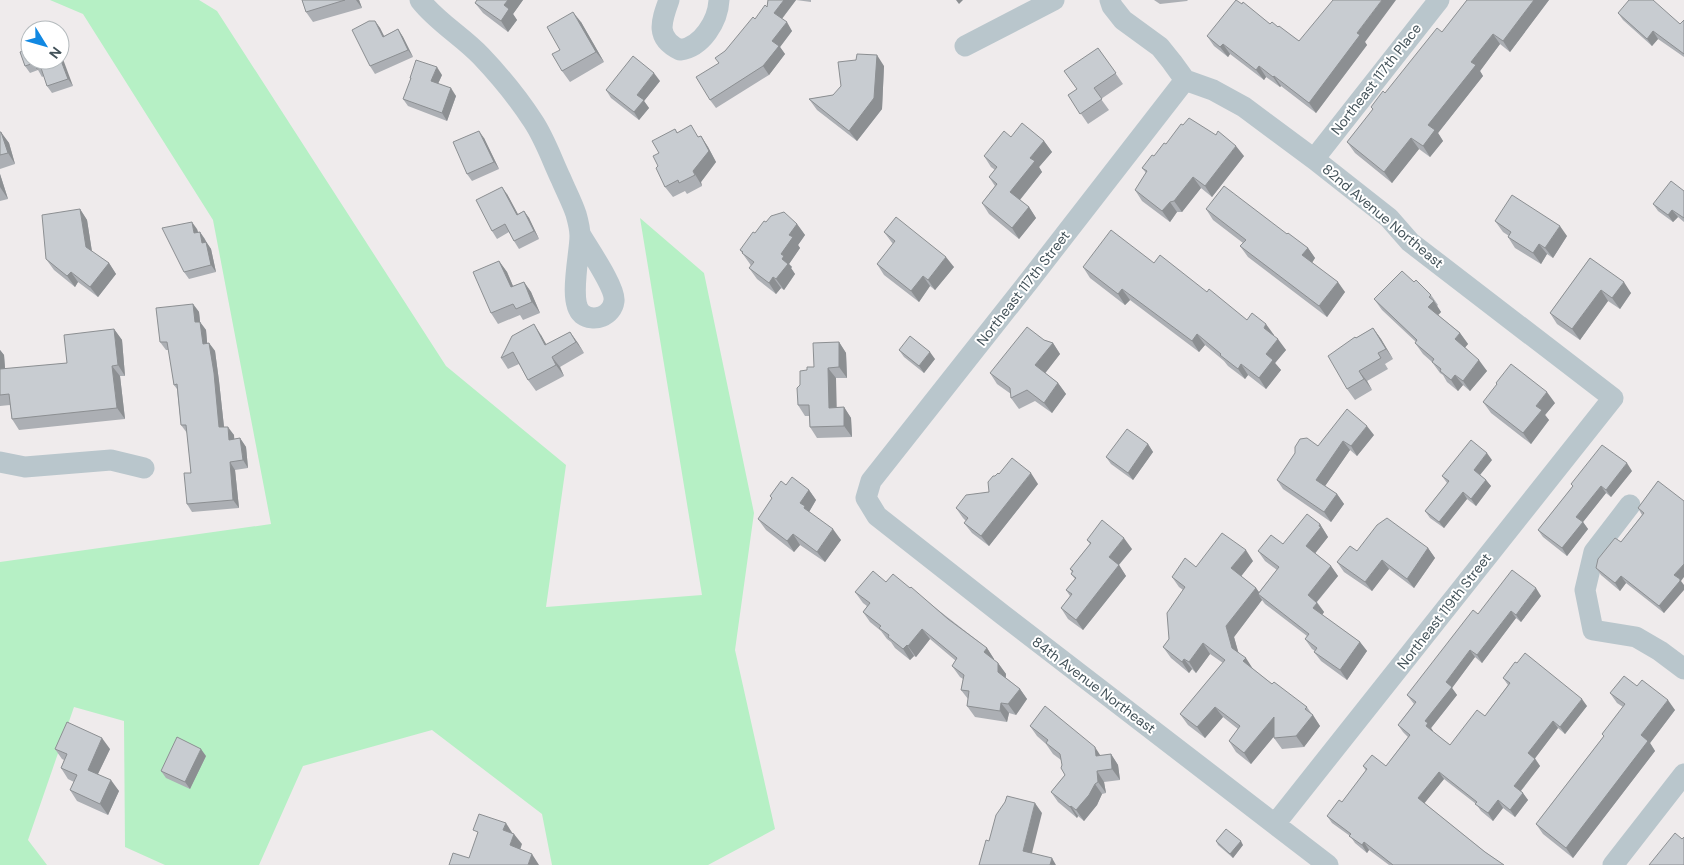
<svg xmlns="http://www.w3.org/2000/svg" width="1684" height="865" font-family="'DM Sans',sans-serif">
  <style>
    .green { fill: #b6f0c5 }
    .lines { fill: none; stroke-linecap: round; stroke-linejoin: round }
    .minor { stroke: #b9c6cc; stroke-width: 21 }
    .wall { fill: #acafb4 }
    .shaded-wall { fill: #8c8f92 }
    .building { fill: #c8ccd1; stroke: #8c8f92 }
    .labels { text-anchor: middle; stroke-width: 4; stroke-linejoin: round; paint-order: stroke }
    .street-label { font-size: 14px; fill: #435259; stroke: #fff }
  </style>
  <rect width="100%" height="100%" fill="#efebec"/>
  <path class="green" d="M 50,0 L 199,0 L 217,11 L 446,366 L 566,465 L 546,607 L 702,595 L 640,218 L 704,273 L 754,513 L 735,650 L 775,829 L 708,865 L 552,865 L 542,814 L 432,730 L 303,766 L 259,865 L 165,865 L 125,847 L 124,721 L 74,707 L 28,840 L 47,865 L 0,865 L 0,562 L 271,524 L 213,220 L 83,14 Z"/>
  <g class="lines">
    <path class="minor" d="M 420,0 C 437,22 462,36 481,56 C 500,76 518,98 533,121 C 545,139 552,160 561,179 C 566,191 572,202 576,214 C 578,221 580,230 580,236 C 580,254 568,302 582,314 C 594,323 612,316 614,301 C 616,288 588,248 580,234
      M 669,0 C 661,22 655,38 680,50 C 702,47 718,21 719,0
      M 1110,0 L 1112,6 L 1123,20 L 1160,47 L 1172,62 L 1185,80 L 1213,90 L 1244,107 L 1314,159 L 1389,218 L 1410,242 L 1613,398 L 1275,824
      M 965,46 L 1054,0
      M 1185,80 L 1029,281 L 871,481 L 866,498 L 877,516 L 1003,615 L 1328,865
      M 1314,159 L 1439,0
      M 0,462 L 25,467 L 111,460 L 144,468
      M 1630,505 L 1594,552 L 1585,590 L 1593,630 L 1636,637 L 1660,651 L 1684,669
      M 1613,865 L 1684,774"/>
  </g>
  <path class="wall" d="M 302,0 L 359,0 L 362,8 L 313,22 L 306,12 Z
    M 477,0 L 523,0 L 513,14 L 517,20 L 508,32 L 483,13 L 475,3 Z
    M 768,0 L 811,0 L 811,2 L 796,0 L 782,19 L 792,31 L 780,47 L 785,54 L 769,75 L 716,108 L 710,100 L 719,63 L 725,51 L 755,19 L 767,7 Z
    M 1154,0 L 1188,0 L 1187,1 L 1160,4 Z
    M 1467,0 L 1549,0 L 1510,52 L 1500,44 L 1480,71 L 1483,76 L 1438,133 L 1443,141 L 1430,157 L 1419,149 L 1392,183 L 1355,153 L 1347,142 L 1373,110 L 1371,107 L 1385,93 L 1442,32 Z
    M 1618,13 L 1680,24 L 1684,20 L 1684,57 L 1658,39 L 1652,46 L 1623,20 Z
    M 375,21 L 380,28 L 384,36 L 398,29 L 403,37 L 413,57 L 375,74 L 370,66 Z
    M 581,22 L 604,62 L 570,82 L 562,71 L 560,50 Z
    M 1270,24 L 1299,41 L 1365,42 L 1367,45 L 1316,113 L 1281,86 L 1280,87 L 1266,77 L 1264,80 L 1230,54 L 1228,57 L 1214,46 L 1207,36 Z
    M 1098,48 L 1123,84 L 1101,99 L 1109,110 L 1088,124 L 1068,95 L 1077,89 Z
    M 20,52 L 60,60 L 73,86 L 52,93 L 47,86 L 44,76 L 42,77 L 38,70 L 30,73 L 25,66 Z
    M 884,66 L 882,109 L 857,141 L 817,110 L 809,99 L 833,95 Z
    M 442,75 L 438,84 L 456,96 L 447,121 L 408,106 L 403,99 L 411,79 L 410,78 Z
    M 660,81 L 644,101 L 649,108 L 639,120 L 611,98 L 606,90 Z
    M 675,129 L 677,132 L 699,137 L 701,136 L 708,147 L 716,162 L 701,182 L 702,186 L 687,194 L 685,191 L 673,197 L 665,187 L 658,166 L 659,153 Z
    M 0,132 L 9,143 L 15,164 L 0,169 Z
    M 1011,137 L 1044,141 L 1052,152 L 1039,167 L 1042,172 L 1020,200 L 1029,207 L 1036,218 L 1019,239 L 989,214 L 982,203 L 995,186 L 989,177 L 995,170 L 991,167 L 984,156 Z
    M 484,138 L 499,169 L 472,181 L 467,174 Z
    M 1166,144 L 1244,156 L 1212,197 L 1201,188 L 1182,212 L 1177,212 L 1170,222 L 1142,201 L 1135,190 L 1146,173 L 1142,168 Z
    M 0,174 L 8,199 L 0,201 Z
    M 1684,191 L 1684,222 L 1678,217 L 1673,222 L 1658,211 L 1653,204 Z
    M 507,194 L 518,214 L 524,211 L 529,218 L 539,239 L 519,249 L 514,241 L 509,232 L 497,239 L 492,231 Z
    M 80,209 L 87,220 L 92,252 L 109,263 L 116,274 L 98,297 L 78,282 L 75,287 L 54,270 L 46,259 Z
    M 1206,209 L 1287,234 L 1308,248 L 1315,258 L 1312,262 L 1345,292 L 1327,317 L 1248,257 L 1240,246 L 1243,243 L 1213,220 Z
    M 1495,221 L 1567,236 L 1553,258 L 1547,254 L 1541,264 L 1515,248 L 1508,237 L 1509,236 L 1503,232 Z
    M 766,222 L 797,224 L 805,235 L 798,245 L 800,248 L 789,264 L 792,267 L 791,268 L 795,274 L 784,290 L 781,288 L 776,294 L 757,279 L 749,268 L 751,266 L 750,264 L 740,250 L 755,233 Z
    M 197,229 L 198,232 L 200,232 L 205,239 L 206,242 L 211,249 L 216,272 L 189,279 L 184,272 Z
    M 884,232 L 954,267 L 935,290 L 930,286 L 919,302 L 884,275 L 877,264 L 893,244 Z
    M 1590,258 L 1631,293 L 1620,309 L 1608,301 L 1580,340 L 1557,324 L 1550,313 Z
    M 499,261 L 507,272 L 513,286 L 524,282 L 531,292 L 540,313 L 523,320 L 520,315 L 498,324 L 491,313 Z
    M 1154,263 L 1207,292 L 1247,320 L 1274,335 L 1273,335 L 1286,350 L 1275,363 L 1281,370 L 1266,389 L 1248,375 L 1245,379 L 1228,366 L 1224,361 L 1205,345 L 1199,352 L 1130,300 L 1125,305 L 1090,278 L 1083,267 Z
    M 1414,282 L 1431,295 L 1438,305 L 1437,306 L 1441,312 L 1438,315 L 1460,333 L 1468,344 L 1465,347 L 1487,371 L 1470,391 L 1463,385 L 1458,391 L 1447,382 L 1443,375 L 1440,373 L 1432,362 L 1423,354 L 1415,343 L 1416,342 L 1382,310 L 1374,299 Z
    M 193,304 L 199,312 L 200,322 L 206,330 L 207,343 L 209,343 L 215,351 L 219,381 L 224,427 L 234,435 L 234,439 L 240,438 L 246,447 L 248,468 L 235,470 L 239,508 L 192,512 L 187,504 L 191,473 L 187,433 L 181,425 L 177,389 L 174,385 L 169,350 L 166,350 L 160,342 Z
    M 1373,328 L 1381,339 L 1393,359 L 1385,364 L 1388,369 L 1367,381 L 1372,390 L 1355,400 L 1347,389 L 1356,338 Z
    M 114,329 L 122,340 L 125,376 L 120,376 L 125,419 L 19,430 L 12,419 L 10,405 L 0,406 L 0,350 L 4,355 L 5,369 L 67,363 Z
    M 570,332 L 584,353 L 560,367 L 564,376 L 536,391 L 528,380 L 519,364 L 508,369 L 501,358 L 541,335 L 546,345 Z
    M 1044,340 L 1053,343 L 1060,354 L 1045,373 L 1058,383 L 1066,394 L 1052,413 L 1035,401 L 1019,409 L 1011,398 L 1011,394 L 997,384 L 990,373 Z
    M 839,342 L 846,353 L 847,378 L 836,378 L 836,407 L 844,407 L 851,418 L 852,437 L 817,438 L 810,427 L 809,416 L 805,416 L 798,405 L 800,385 L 807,370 L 814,367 Z
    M 899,350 L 935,359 L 924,373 L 904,357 Z
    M 1483,402 L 1555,403 L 1545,415 L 1549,420 L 1531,444 L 1491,413 Z
    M 1374,435 L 1357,456 L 1350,450 L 1325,486 L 1337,494 L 1344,504 L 1331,522 L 1283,489 L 1277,480 L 1318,446 Z
    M 1148,444 L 1153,452 L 1133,480 L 1111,464 L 1106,457 Z
    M 1492,460 L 1480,475 L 1486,480 L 1491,486 L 1476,506 L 1467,499 L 1444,528 L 1430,518 L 1425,511 L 1447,483 L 1442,476 Z
    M 1632,471 L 1611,497 L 1606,493 L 1583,522 L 1588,529 L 1567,556 L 1543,537 L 1538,530 L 1573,486 L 1571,484 Z
    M 999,474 L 1038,484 L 989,546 L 972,533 L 964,523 L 966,521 L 963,518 L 956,508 L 989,492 L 995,476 Z
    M 1658,481 L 1681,581 L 1664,613 L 1626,583 L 1620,591 L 1601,575 L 1596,568 L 1621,542 L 1642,515 L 1638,508 Z
    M 786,485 L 809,490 L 816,500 L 809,512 L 841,540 L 825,562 L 800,545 L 794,552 L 766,530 L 758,519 L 772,499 L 770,496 Z
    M 1320,524 L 1328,537 L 1315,553 L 1331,566 L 1338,576 L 1317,602 L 1324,612 L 1322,615 L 1360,642 L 1367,651 L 1347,680 L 1321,661 L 1314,652 L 1315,651 L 1312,649 L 1305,639 L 1307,636 L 1265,604 L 1262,600 L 1234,637 L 1238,652 L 1253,669 L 1272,684 L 1307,707 L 1320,726 L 1304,747 L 1282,749 L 1274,738 L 1274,736 L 1251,764 L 1236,752 L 1229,741 L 1238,729 L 1223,717 L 1205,738 L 1188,725 L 1180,714 L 1223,663 L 1210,654 L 1196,673 L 1192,669 L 1189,673 L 1171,658 L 1163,647 L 1169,639 L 1183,590 L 1179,587 L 1172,577 L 1196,567 L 1253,561 L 1241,576 L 1256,588 L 1259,592 L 1277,570 L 1265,561 L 1258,551 L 1283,544 Z
    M 1087,540 L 1132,549 L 1119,565 L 1126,576 L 1083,630 L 1068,619 L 1061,608 L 1070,596 L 1066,590 L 1075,579 L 1071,574 L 1072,572 L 1070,569 L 1090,544 Z
    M 1428,548 L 1435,558 L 1414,588 L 1389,569 L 1372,591 L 1344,572 L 1337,562 L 1357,551 Z
    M 886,582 L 910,588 L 987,648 L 994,659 L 994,660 L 998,663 L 1006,674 L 1006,678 L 1020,689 L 1027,699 L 1016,715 L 1009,713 L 1007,722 L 975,717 L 967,706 L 968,699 L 961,690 L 963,679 L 960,677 L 952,666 L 956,661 L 930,639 L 916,657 L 914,656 L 910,660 L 895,648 L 891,642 L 887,639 L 881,631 L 870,622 L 863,612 L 867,606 L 863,603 L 855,592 Z
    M 1541,596 L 1521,622 L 1516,618 L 1482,663 L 1475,657 L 1452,688 L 1457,695 L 1431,728 L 1433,731 L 1432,731 L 1450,745 L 1485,716 L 1508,685 L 1503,678 L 1587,706 L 1565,734 L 1558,728 L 1535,758 L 1540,766 L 1521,791 L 1528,800 L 1515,817 L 1503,808 L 1493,821 L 1481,811 L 1476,804 L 1444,779 L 1424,803 L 1485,852 L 1504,865 L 1389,865 L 1369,850 L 1367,853 L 1355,843 L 1350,836 L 1332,823 L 1327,816 L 1342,802 L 1366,771 L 1363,766 L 1386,766 L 1408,737 L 1403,732 L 1398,725 L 1414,704 L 1407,695 L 1478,614 Z
    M 1637,686 L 1675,710 L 1650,743 L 1655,751 L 1573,858 L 1543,834 L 1536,824 L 1604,736 L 1602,734 L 1623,707 L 1617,703 L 1610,693 Z
    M 1030,726 L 1101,756 L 1111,754 L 1118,765 L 1120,780 L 1104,782 L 1106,793 L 1102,794 L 1097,805 L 1084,821 L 1078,816 L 1077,818 L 1058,802 L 1051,792 L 1065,775 L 1061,760 L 1053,754 L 1046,744 L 1037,736 Z
    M 55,749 L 110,749 L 98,774 L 119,791 L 108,815 L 77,801 L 70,790 L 74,782 L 68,779 L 61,768 L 64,760 L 62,759 Z
    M 206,756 L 190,789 L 166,778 L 161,771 Z
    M 1216,841 L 1243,845 L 1233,858 L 1218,845 Z"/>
  <path class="shaded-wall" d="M 356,0 L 359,0 L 362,8 Z
    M 508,0 L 523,0 L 513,14 L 517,20 L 508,32 L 501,21 L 504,5 Z
    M 784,0 L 796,0 L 780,21 L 774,13 Z
    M 956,0 L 963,0 L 959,4 Z
    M 1382,0 L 1396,0 L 1365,42 L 1367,45 L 1316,113 L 1309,103 L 1357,33 Z
    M 1534,0 L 1549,0 L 1510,52 L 1503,41 Z
    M 573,12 L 581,22 L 604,62 L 596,52 Z
    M 375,21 L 380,28 L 388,44 L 383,37 Z
    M 787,22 L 792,31 L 780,47 L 785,54 L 769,75 L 763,66 L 772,41 Z
    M 398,29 L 403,37 L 413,57 L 408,50 Z
    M 1653,31 L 1658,39 L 1652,46 L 1647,39 Z
    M 1493,34 L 1500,44 L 1480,71 L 1483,76 L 1438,133 L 1443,141 L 1430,157 L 1423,146 L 1428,125 L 1471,62 Z
    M 1223,44 L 1230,54 L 1228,57 L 1220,47 Z
    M 60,51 L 73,86 L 68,79 L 60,58 Z
    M 877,55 L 884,66 L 882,109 L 857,141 L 849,131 Z
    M 1259,66 L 1266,77 L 1264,80 L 1256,70 Z
    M 437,67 L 442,75 L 436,88 L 431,81 Z
    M 654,73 L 660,81 L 644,101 L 649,108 L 639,120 L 634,112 L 637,95 Z
    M 1274,76 L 1281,86 L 1280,87 L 1273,77 Z
    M 451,88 L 456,96 L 447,121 L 442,113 Z
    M 479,131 L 484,138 L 499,169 L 494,162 Z
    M 1,132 L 9,143 L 15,164 L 8,153 Z
    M 701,136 L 708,147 L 716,162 L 701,182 L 702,186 L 693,171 Z
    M 1411,138 L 1419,149 L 1392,183 L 1384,172 Z
    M 1044,141 L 1052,152 L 1039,167 L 1042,172 L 1018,202 L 1010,192 L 1030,158 Z
    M 1236,146 L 1244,156 L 1212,197 L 1205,186 Z
    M 0,174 L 8,199 L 0,187 Z
    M 1193,177 L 1201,188 L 1182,212 L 1174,201 Z
    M 502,187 L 507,194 L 522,222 L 517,215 Z
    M 1170,202 L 1177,212 L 1170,222 L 1162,211 Z
    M 1029,207 L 1036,218 L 1019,239 L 1012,228 Z
    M 80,209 L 87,220 L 93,258 L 86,247 Z
    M 1672,210 L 1678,217 L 1673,222 L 1668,215 Z
    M 524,211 L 529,218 L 539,239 L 534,231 Z
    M 192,222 L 197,229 L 200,240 L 194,233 Z
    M 797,224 L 805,235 L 798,245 L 800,248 L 789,264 L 792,267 L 791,268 L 795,274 L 784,290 L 776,279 L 782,259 L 781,254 L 789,235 Z
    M 1560,226 L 1567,236 L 1553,258 L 1545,248 Z
    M 200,232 L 211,249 L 216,272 L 211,265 L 202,243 Z
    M 1539,244 L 1547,254 L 1541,264 L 1533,253 Z
    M 1308,248 L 1315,258 L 1310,266 L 1302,255 Z
    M 946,257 L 954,267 L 935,290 L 928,280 Z
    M 499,261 L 507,272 L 518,298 L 511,287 Z
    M 109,263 L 116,274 L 98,297 L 90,287 Z
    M 71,272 L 78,282 L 75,287 L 67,276 Z
    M 923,276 L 930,286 L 919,302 L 911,291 Z
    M 773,277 L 781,288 L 776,294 L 769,283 Z
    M 524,282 L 531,292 L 540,313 L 532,302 Z
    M 1338,282 L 1345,292 L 1327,317 L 1319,306 Z
    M 1624,282 L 1631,293 L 1620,309 L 1612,298 Z
    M 1122,289 L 1130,300 L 1125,305 L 1118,294 Z
    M 1601,290 L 1608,301 L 1580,340 L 1572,329 Z
    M 1434,301 L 1441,312 L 1435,318 L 1428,307 Z
    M 193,304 L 199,312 L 201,330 L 195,322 Z
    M 200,322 L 206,330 L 208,352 L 203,344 Z
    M 534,324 L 541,335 L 553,356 L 545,345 Z
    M 1266,324 L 1274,335 L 1271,339 L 1264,328 Z
    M 1373,328 L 1381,339 L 1393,359 L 1386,349 Z
    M 114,329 L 122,340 L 125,376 L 118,365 Z
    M 570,332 L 578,343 L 584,353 L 576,342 Z
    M 1460,333 L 1468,344 L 1463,350 L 1455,339 Z
    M 1197,334 L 1205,345 L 1199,352 L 1192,341 Z
    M 1278,339 L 1286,350 L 1275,363 L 1281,370 L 1266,389 L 1259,378 L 1266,354 Z
    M 839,342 L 846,353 L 847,378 L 839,367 Z
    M 209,343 L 215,351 L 219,381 L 225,436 L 219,427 Z
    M 1053,343 L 1060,354 L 1043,376 L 1035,365 Z
    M 0,350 L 4,355 L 6,380 L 0,371 Z
    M 930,352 L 935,359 L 924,373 L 919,366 Z
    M 552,357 L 560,367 L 564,376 L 556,365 Z
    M 1479,360 L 1487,371 L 1470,391 L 1463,381 Z
    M 1241,364 L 1248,375 L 1245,379 L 1238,369 Z
    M 112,366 L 120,376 L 125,419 L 117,408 Z
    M 828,368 L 836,378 L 837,418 L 829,408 Z
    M 1359,371 L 1367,381 L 1372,390 L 1364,379 Z
    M 1455,375 L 1463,385 L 1458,391 L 1451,380 Z
    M 1058,383 L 1066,394 L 1052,413 L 1044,403 Z
    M 1547,392 L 1555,403 L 1545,415 L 1549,420 L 1531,444 L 1523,433 L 1536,406 Z
    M 844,407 L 851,418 L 852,437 L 844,426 Z
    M 1367,426 L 1374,435 L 1357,456 L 1351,446 Z
    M 228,427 L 234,435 L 235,448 L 229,440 Z
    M 240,438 L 246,447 L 248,468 L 243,460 Z
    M 1343,441 L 1350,450 L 1323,489 L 1316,480 Z
    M 1148,444 L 1153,452 L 1133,480 L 1128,473 Z
    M 1487,453 L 1492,460 L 1479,476 L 1474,470 Z
    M 230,462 L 235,470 L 239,508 L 233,500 Z
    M 1627,463 L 1632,471 L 1611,497 L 1606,490 Z
    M 1031,473 L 1038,484 L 989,546 L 981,536 Z
    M 1486,480 L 1491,486 L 1476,506 L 1471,499 Z
    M 1601,486 L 1606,493 L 1583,522 L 1588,529 L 1567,556 L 1562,548 L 1576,517 Z
    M 809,490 L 816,500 L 809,512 L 812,519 L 800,503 Z
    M 1463,492 L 1467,499 L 1444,528 L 1439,522 Z
    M 1337,494 L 1344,504 L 1331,522 L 1324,512 Z
    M 1320,524 L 1328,537 L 1313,556 L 1306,546 Z
    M 833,529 L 841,540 L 825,562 L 817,552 Z
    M 793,534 L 800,545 L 794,552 L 787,541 Z
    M 1124,538 L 1132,549 L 1116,568 L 1109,557 Z
    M 1428,548 L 1435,558 L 1414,588 L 1407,579 Z
    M 1246,550 L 1253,561 L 1239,579 L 1231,568 Z
    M 1382,560 L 1389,569 L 1372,591 L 1365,582 Z
    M 1684,564 L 1684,577 L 1681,581 L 1684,585 L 1684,590 L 1664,613 L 1659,606 L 1674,575 Z
    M 1119,565 L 1126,576 L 1083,630 L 1076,620 Z
    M 1331,566 L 1338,576 L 1314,605 L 1308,595 Z
    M 1621,576 L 1626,583 L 1620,591 L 1615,583 Z
    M 1256,588 L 1263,598 L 1258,594 L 1262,600 L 1234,637 L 1240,658 L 1232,648 L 1226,626 Z
    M 1536,588 L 1541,596 L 1521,622 L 1516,615 Z
    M 1317,603 L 1324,612 L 1320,618 L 1313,608 Z
    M 1511,611 L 1516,618 L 1482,663 L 1477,655 Z
    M 922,629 L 930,639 L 916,657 L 908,646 Z
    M 1360,642 L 1367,651 L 1347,680 L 1340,670 Z
    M 1203,643 L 1210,654 L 1196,673 L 1189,662 Z
    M 907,645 L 914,656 L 910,660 L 903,649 Z
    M 987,648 L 994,659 L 992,663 L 984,652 Z
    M 1470,650 L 1475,657 L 1452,688 L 1457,695 L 1431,728 L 1433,731 L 1431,733 L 1426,726 L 1425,721 L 1446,682 Z
    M 1246,658 L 1253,669 L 1250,672 L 1243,661 Z
    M 1184,659 L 1192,669 L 1189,673 L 1182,662 Z
    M 998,663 L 1006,674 L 1005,683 L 998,672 Z
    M 1020,689 L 1027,699 L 1016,715 L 1008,704 Z
    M 1582,699 L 1587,706 L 1565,734 L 1560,727 Z
    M 1668,700 L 1675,710 L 1650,743 L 1655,751 L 1573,858 L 1566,848 L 1641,735 Z
    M 1001,703 L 1009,713 L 1007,722 L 1000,711 Z
    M 1215,707 L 1223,717 L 1205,738 L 1197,727 Z
    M 1313,715 L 1320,726 L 1304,747 L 1296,736 Z
    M 1274,717 L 1281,728 L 1251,764 L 1244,753 Z
    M 1553,721 L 1558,728 L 1533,761 L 1528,753 Z
    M 102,738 L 110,749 L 95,780 L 88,770 Z
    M 1095,747 L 1102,758 L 1096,756 Z
    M 201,749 L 206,756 L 190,789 L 185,782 Z
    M 1111,754 L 1118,765 L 1120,780 L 1112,769 Z
    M 1535,759 L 1540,766 L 1519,793 L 1514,786 Z
    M 1097,771 L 1104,782 L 1106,793 L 1098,782 Z
    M 1439,772 L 1444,779 L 1423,805 L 1418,798 Z
    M 111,780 L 119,791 L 108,815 L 100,804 Z
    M 1095,784 L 1102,794 L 1097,805 L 1084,821 L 1076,810 Z
    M 1523,793 L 1528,800 L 1515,817 L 1510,810 Z
    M 1498,800 L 1503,808 L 1493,821 L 1488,813 Z
    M 1035,803 L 1042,813 L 1030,861 L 1023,851 Z
    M 1071,806 L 1078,816 L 1077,818 L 1070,807 Z
    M 506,823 L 513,834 L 503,830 Z
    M 514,834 L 522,844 L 518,856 L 510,845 Z
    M 1241,841 L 1243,845 L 1233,858 L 1230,854 Z
    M 1364,842 L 1369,850 L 1367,853 L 1362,845 Z
    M 532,854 L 539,865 L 528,865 Z
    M 1052,858 L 1056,865 L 1050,865 Z"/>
  <path class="building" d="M 302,0 L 345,0 L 306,12 Z
    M 477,0 L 508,0 L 504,5 L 509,9 L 501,21 L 475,3 Z
    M 768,0 L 784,0 L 774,13 L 787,22 L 772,41 L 779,46 L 763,66 L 710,100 L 696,77 L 719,63 L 715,58 L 725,51 L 753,17 L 755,19 L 765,5 L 767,7 Z
    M 1236,0 L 1242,4 L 1243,2 L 1270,24 L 1272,22 L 1278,27 L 1279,26 L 1299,41 L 1333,0 L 1382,0 L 1357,33 L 1360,35 L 1309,103 L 1274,76 L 1273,77 L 1259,66 L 1256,70 L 1223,44 L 1220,47 L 1207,36 Z
    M 1467,0 L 1534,0 L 1503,41 L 1493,34 L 1471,62 L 1476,65 L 1428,125 L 1435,130 L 1423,146 L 1411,138 L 1384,172 L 1347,142 L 1373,109 L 1371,107 L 1383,91 L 1385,93 L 1437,28 L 1442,32 Z
    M 1629,0 L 1653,0 L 1680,24 L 1684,20 L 1684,54 L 1653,31 L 1647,39 L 1618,13 Z
    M 573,12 L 596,52 L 562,71 L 552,54 L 560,50 L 547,27 Z
    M 369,21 L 375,21 L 383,37 L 398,29 L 408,50 L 370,66 L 352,30 Z
    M 30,48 L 30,60 L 60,60 L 60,58 L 68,79 L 47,86 L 41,68 L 37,69 L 34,63 L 25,66 L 20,52 Z
    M 1098,48 L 1116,73 L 1094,88 L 1102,99 L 1080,114 L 1068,95 L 1077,89 L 1064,71 Z
    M 857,54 L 877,55 L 874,98 L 849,131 L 809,99 L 833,95 L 841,86 L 838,62 L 856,60 Z
    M 633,56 L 654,73 L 637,95 L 644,100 L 634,112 L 606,90 Z
    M 416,60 L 437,67 L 431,81 L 451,88 L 442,113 L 403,99 L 411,78 L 410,78 Z
    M 1189,118 L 1216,135 L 1218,131 L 1236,146 L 1205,186 L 1193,177 L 1174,201 L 1170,202 L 1162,211 L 1135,190 L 1147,171 L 1142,168 L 1152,155 L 1154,156 L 1164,143 L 1166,144 L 1181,124 L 1183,125 Z
    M 1022,123 L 1044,141 L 1030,158 L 1035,161 L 1010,192 L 1029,207 L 1012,228 L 982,203 L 997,184 L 989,177 L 997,167 L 984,156 L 1004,131 L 1011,137 Z
    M 691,125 L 698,137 L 701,136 L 709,151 L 693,171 L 695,175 L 679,183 L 678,180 L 665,187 L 656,168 L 658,166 L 653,156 L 659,153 L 652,141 L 675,129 L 677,133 Z
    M 479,131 L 494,162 L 467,174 L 453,142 Z
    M 0,132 L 1,132 L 8,153 L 0,155 Z
    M 1671,181 L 1684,191 L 1684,218 L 1672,210 L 1668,215 L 1653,204 Z
    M 1224,186 L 1287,234 L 1288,233 L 1308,248 L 1302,255 L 1338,282 L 1319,306 L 1240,246 L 1246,240 L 1206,209 Z
    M 502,187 L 517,215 L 524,211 L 534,231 L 514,241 L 505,224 L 492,231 L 476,200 Z
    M 1512,195 L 1560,226 L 1545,248 L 1539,244 L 1533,253 L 1508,237 L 1511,232 L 1495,221 Z
    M 80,209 L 86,247 L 109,263 L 90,287 L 71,272 L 67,276 L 46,259 L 42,215 Z
    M 784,212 L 797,224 L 789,235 L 793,237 L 781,254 L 784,256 L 782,259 L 788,264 L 776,279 L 773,277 L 769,283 L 749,268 L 754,262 L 742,253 L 743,252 L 740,250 L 753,232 L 755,233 L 764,221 L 766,222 L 771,216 Z
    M 896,217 L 946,257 L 928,280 L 923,276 L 911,291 L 877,264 L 895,241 L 884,232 Z
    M 192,222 L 194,233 L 200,232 L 202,243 L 206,242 L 211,265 L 184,272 L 162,228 Z
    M 1111,230 L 1154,263 L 1160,255 L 1207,292 L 1209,289 L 1247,320 L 1252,313 L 1266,324 L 1264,328 L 1278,339 L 1266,354 L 1273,360 L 1259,378 L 1241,364 L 1238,369 L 1220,355 L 1221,354 L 1197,334 L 1192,341 L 1122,289 L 1118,294 L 1083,267 Z
    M 1590,258 L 1624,282 L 1612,298 L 1601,290 L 1572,329 L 1550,313 Z
    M 499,261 L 511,287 L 524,282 L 532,302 L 516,309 L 513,304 L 491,313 L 473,272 Z
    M 1402,271 L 1414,282 L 1416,280 L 1431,295 L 1429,297 L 1434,301 L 1428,307 L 1460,333 L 1455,339 L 1479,360 L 1463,381 L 1455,375 L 1451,380 L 1440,371 L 1441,369 L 1432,362 L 1434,359 L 1415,343 L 1417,340 L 1374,299 Z
    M 193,304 L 195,322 L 200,322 L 203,344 L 209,343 L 214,373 L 219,427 L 228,427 L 229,440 L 240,438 L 243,460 L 230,462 L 233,500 L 187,504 L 184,473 L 191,473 L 186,425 L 181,425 L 177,384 L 174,385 L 167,342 L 160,342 L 156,308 Z
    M 534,324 L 545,345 L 570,332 L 576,342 L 552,357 L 556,365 L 528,380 L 513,352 L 501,358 L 512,336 Z
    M 1027,327 L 1044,340 L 1053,343 L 1035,365 L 1058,383 L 1044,403 L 1027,390 L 1011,398 L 1010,388 L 990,373 Z
    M 1373,328 L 1386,349 L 1378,353 L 1381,358 L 1359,371 L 1364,379 L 1347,389 L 1328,356 L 1355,337 L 1356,338 Z
    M 114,329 L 118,365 L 112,366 L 117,408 L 12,419 L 9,394 L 0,395 L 0,369 L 67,363 L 64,335 Z
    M 910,336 L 930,352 L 919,366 L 899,350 Z
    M 839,342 L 839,367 L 828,368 L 829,408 L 844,407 L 844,426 L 810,427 L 809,405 L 798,405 L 797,388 L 800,385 L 800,371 L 807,370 L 807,367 L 814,367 L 813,343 Z
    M 1511,364 L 1547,392 L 1536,406 L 1542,410 L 1523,433 L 1483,402 L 1497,384 L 1496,383 Z
    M 1347,409 L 1367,426 L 1351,446 L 1343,441 L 1316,480 L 1337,494 L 1324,512 L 1277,480 L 1295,453 L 1295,447 L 1300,439 L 1307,438 L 1318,446 Z
    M 1127,429 L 1148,444 L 1128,473 L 1106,457 Z
    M 1471,440 L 1487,453 L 1474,470 L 1486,480 L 1471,499 L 1463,492 L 1439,522 L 1425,511 L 1449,481 L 1442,476 Z
    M 1602,445 L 1627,463 L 1606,490 L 1601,486 L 1576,517 L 1583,522 L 1562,548 L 1538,530 L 1573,486 L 1571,484 Z
    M 1012,458 L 1031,473 L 981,536 L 964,523 L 968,518 L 956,508 L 966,495 L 989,492 L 988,482 L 993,476 L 995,476 L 998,473 L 999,474 Z
    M 792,477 L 809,490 L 800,503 L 805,506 L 804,508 L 833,529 L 817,552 L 793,534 L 787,541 L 758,519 L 772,498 L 770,496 L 781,481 L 786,485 Z
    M 1658,481 L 1684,501 L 1684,564 L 1674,575 L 1680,579 L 1680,581 L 1659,606 L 1621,576 L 1615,583 L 1596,568 L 1598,559 L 1615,538 L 1621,542 L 1644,513 L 1638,508 Z
    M 1307,514 L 1320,524 L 1319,526 L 1321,527 L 1306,546 L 1331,566 L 1308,595 L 1317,603 L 1313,608 L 1360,642 L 1340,670 L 1314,652 L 1317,648 L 1305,639 L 1309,634 L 1258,594 L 1279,567 L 1258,551 L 1271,535 L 1283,544 Z
    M 1387,518 L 1428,548 L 1407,579 L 1382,560 L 1365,582 L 1337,562 L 1350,546 L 1357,551 L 1377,525 Z
    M 1102,520 L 1124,538 L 1109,557 L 1119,565 L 1076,620 L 1061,608 L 1072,594 L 1066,590 L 1076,578 L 1071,574 L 1073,571 L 1070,569 L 1091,543 L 1087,540 Z
    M 1222,533 L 1246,550 L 1231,568 L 1256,588 L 1226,626 L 1232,648 L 1246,658 L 1243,661 L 1272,684 L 1274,682 L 1307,707 L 1305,709 L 1313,715 L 1296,736 L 1274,738 L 1274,717 L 1244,753 L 1229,741 L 1240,726 L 1215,707 L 1197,727 L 1180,714 L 1225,660 L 1203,643 L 1189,662 L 1184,659 L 1182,662 L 1163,647 L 1169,639 L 1167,613 L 1185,587 L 1172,577 L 1185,558 L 1196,567 Z
    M 1512,570 L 1536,588 L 1516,615 L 1511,611 L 1477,655 L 1470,650 L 1446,682 L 1452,687 L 1425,721 L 1428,723 L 1426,726 L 1450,745 L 1477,710 L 1485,716 L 1510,683 L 1503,678 L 1515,662 L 1517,663 L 1525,653 L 1582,699 L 1560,727 L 1553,721 L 1528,753 L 1535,759 L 1514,786 L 1523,793 L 1510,810 L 1498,800 L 1488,813 L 1475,804 L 1477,802 L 1439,772 L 1418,798 L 1485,852 L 1504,865 L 1393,865 L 1364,842 L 1362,845 L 1349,836 L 1351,834 L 1327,816 L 1339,800 L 1342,802 L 1367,769 L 1363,766 L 1372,755 L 1386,766 L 1410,735 L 1398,725 L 1416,702 L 1407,695 L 1473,610 L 1478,614 Z
    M 873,571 L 886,582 L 893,574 L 910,588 L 911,587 L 948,619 L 987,648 L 984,652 L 998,663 L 998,672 L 1020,689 L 1008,704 L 1001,703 L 1000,711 L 967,706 L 969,691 L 961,690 L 964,675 L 952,666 L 957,658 L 922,629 L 908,646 L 907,645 L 903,649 L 888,637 L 889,635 L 879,628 L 881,626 L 863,612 L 870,603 L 855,592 Z
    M 1624,676 L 1637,686 L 1642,680 L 1668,700 L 1641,735 L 1648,741 L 1566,848 L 1536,824 L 1604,736 L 1602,734 L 1625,704 L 1610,693 Z
    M 1045,706 L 1095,747 L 1096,756 L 1111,754 L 1112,769 L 1097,771 L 1098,782 L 1095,784 L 1089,795 L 1076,810 L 1071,806 L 1070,807 L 1051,792 L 1065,775 L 1061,768 L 1062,765 L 1060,754 L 1046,743 L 1048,740 L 1030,726 Z
    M 67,722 L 102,738 L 88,770 L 111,780 L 100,804 L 70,790 L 77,775 L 61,768 L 67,754 L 55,749 Z
    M 177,737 L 201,749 L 185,782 L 161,771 Z
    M 1007,796 L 1035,803 L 1023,851 L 1052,858 L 1050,865 L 979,865 L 986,840 L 989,841 L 996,815 L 1005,802 Z
    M 479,814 L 506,823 L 503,830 L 514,834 L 510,845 L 532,854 L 528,865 L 449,865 L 453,853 L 469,858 L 478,832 L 473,830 Z
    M 1226,829 L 1241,841 L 1230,854 L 1216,841 Z
    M 1675,833 L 1682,839 L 1684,837 L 1684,865 L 1649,865 Z"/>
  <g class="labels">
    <g class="street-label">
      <text transform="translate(1376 79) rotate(-52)" y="5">Northeast 117th Place</text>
      <text transform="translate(1383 216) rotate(40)" y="5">82nd Avenue Northeast</text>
      <text transform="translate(1023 288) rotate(-52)" y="5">Northeast 117th Street</text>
      <text transform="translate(1444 611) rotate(-52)" y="5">Northeast 119th Street</text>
      <text transform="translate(1094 685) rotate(37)" y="5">84th Avenue Northeast</text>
    </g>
  </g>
  <g transform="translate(45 45) rotate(127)"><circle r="24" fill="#ffffff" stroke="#b4babd"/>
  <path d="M0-4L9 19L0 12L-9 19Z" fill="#1188e2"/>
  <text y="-8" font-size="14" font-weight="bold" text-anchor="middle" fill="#435259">N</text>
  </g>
</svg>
